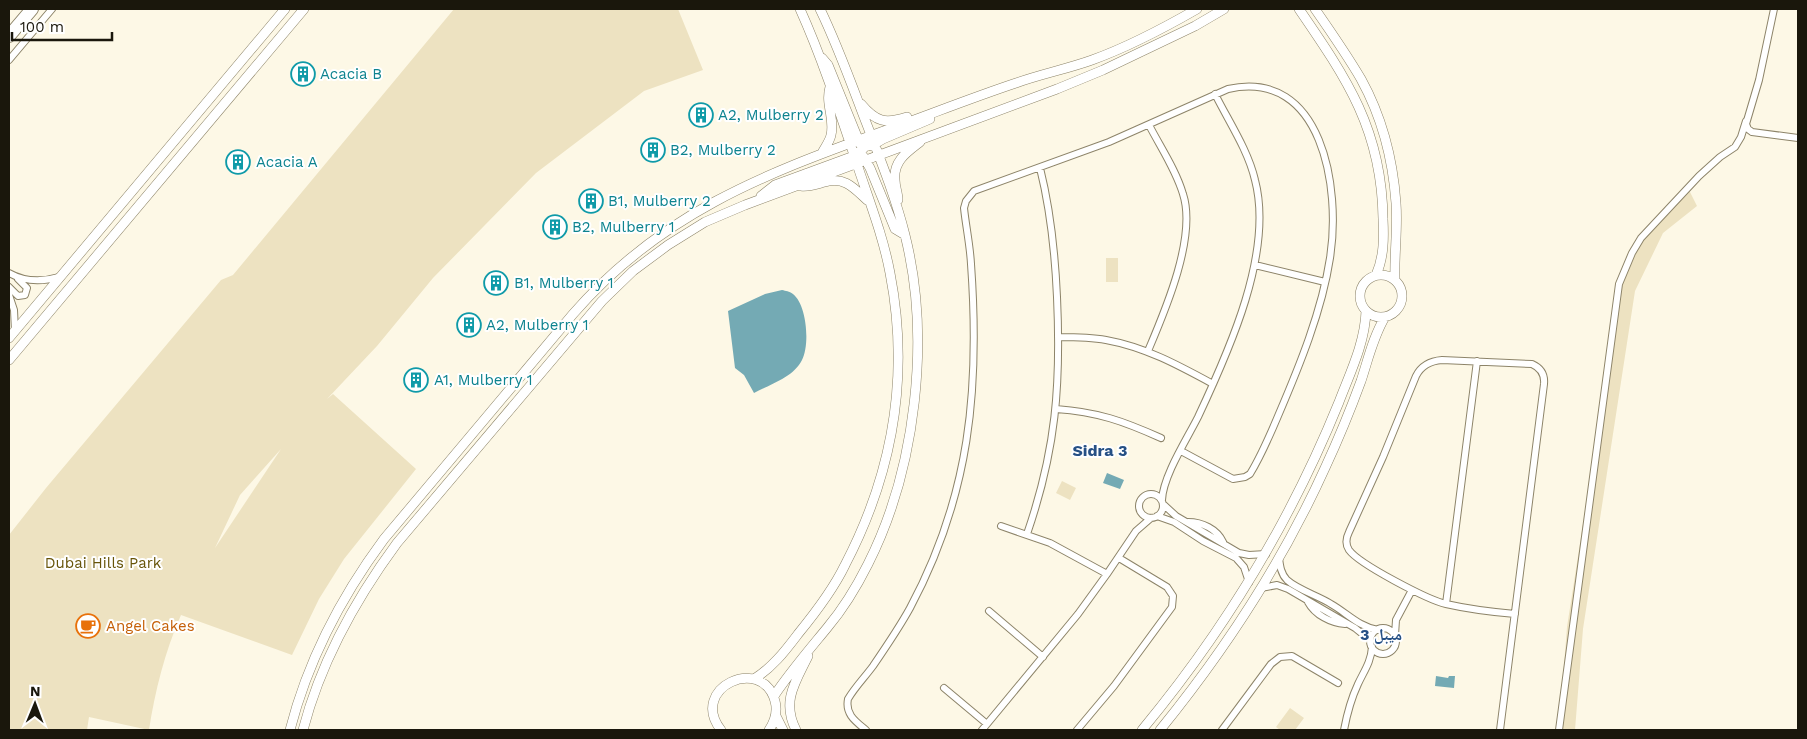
<svg xmlns="http://www.w3.org/2000/svg" width="1807" height="739" font-family="'Work Sans','Noto Naskh Arabic',sans-serif">
  <style>
    .green { fill: #ede2c1; fill-rule: evenodd }
    .water { fill: #74aab4 }
    .lines { fill: none; stroke-linecap: round; stroke-linejoin: round }
    .street-casing { stroke: #8d8469; stroke-width: 8 }
    .secondary-casing { stroke: #8d8469; stroke-width: 10 }
    .highway-casing { stroke: #8d8469; stroke-width: 14 }
    .street { stroke: #fff; stroke-width: 6 }
    .secondary { stroke: #fff; stroke-width: 9 }
    .highway { stroke: #fff; stroke-width: 12 }
    .labels { text-anchor: middle; stroke-width: 4; stroke-linejoin: round; paint-order: stroke }
    .culture-label { font-size: 15px; fill: #0d838f; stroke: #fff; text-anchor: start }
    .park-label { font-size: 15px; fill: #675409; stroke: #fff }
    .food-label { font-size: 15px; fill: #c56008; stroke: #fff; text-anchor: start }
    .neighbourhood-label { font-size: 16px; font-weight: bold; fill: #265085; stroke: #fff }
  </style>
  <rect width="100%" height="100%" fill="#fdf8e6"/>
  <path class="green" d="M 454,9 L 678,9 L 703,70 L 644,91 L 536,173 L 433,278 L 377,346 L 327,399 L 333,394 L 416,469 L 344,559 L 319,599 L 292,655 L 181,615 C 165,651 155,691 149,730 L 89,717 L 87,730 L 9,730 L 9,535 L 46,488 L 221,280 L 233,275 ZM 281,449 L 215,548 L 240,495 Z
    M 1688,188 L 1697,206 L 1663,233 L 1635,291 L 1583,629 L 1575,730 L 1559,730 L 1567,627 L 1620,286 L 1652,221 Z
    M 1106,258 L 1118,258 L 1118,282 L 1106,282 Z
    M 1062,481 L 1076,488 L 1070,500 L 1056,493 Z
    M 1290,708 L 1304,718 L 1295,730 L 1280,730 L 1276,727 Z"/>
  <path class="water" d="M 782,290 C 786,291 789,291 793,294 C 807,305 810,345 802,360 C 794,377 769,385 754,393 L 744,375 L 735,368 L 728,311 L 765,294 Z
    M 1107,473 L 1124,480 L 1120,489 L 1103,483 Z
    M 1436,676 L 1448,678 L 1449,676 L 1455,676 L 1454,688 L 1435,686 Z"/>
  <g class="lines">
    <g class="street-casing">
      <path id="street" d="M 1774,9 L 1759,80 L 1746,124 L 1748,129 L 1752,132 L 1798,138
        M 9,60 L 52,9
        M 1255,265 L 1325,282
        M 9,273 C 25,282 42,282 59,277
        M 9,287 L 18,296 L 25,295 L 27,288 L 18,279
        M 9,295 L 14,310 L 15,331
        M 1059,337 C 1075,337 1090,337 1106,340 C 1145,347 1178,365 1213,384
        M 1148,351 C 1165,311 1197,237 1183,194 C 1176,170 1161,148 1149,125
        M 1056,409 C 1098,412 1123,421 1161,438
        M1139 506a12 12 0 1 1 24 0a12 12 0 1 1-24 0Z
        M 1162,500 C 1163,476 1187,439 1198,417 C 1229,351 1274,252 1255,180 C 1248,150 1229,122 1215,94
        M 1164,505 L 1176,516 L 1239,553 L 1249,555 L 1266,554
        M 1157,516 L 1174,522 L 1203,541 L 1236,558 L 1244,567 L 1249,582
        M 1188,522 C 1202,522 1217,529 1223,542
        M 1001,526 L 1050,543 L 1107,574
        M 1027,534 C 1056,450 1061,385 1057,297 C 1055,252 1051,212 1040,168
        M 1279,558 C 1280,566 1281,574 1287,580 C 1298,590 1319,596 1331,604 C 1347,613 1359,627 1378,630
        M 1261,588 L 1277,585 L 1288,589 L 1355,628 L 1371,641
        M 1308,602 C 1315,615 1331,623 1345,624
        M 1446,604 L 1477,361
        M 989,611 L 1043,657
        M1370 641a13 13 0 1 1 26 0a13 13 0 1 1-26 0Z
        M 1395,635 L 1396,620 L 1412,590
        M 944,688 L 987,724
        M 866,730 C 855,721 845,714 848,699 C 855,687 865,677 873,666 C 886,647 899,628 910,608 C 970,496 980,389 971,264 C 970,245 966,227 964,208 L 966,201 L 974,191 L 1109,142 L 1228,89 C 1323,68 1341,189 1330,258 C 1322,311 1299,367 1278,416 C 1270,435 1261,456 1250,474 L 1245,477 L 1233,479 L 1181,451
        M 982,730 L 1078,614 L 1107,574 L 1136,531 L 1151,518
        M 1077,730 L 1114,686 L 1172,607 L 1173,596 L 1167,587 L 1119,558
        M 1222,730 L 1271,664 L 1280,657 L 1292,656 L 1338,683
        M 1344,730 C 1347,714 1351,699 1358,684 C 1364,671 1371,662 1372,647
        M 1500,730 C 1515,615 1529,499 1544,384 C 1545,374 1541,368 1532,364 L 1442,360 C 1429,361 1421,366 1416,376 L 1383,457 L 1349,532 C 1346,538 1345,544 1349,550 C 1359,564 1428,600 1446,604 C 1468,609 1492,612 1515,614
        M 1559,730 L 1619,284 L 1632,253 L 1641,238 L 1699,176 L 1720,157 L 1735,147 L 1741,137 L 1746,121"/>
    </g>
    <g class="secondary-casing">
      <path id="secondary" d="M 1299,9 C 1347,79 1382,130 1383,219 C 1384,238 1384,257 1376,275
        M 1315,9 C 1331,32 1347,55 1361,79 C 1382,117 1393,161 1396,203 C 1398,229 1394,254 1395,280
        M 822,58 L 828,65 L 860,144
        M 861,104 C 876,122 885,124 907,117
        M 871,146 L 883,139 L 930,119
        M 822,153 C 825,147 830,141 831,135 C 835,118 825,104 830,87
        M 863,156 L 870,168 L 895,229 L 905,235
        M 801,186 C 810,187 817,184 825,182 C 844,176 854,188 867,200
        M 761,196 L 775,185 L 854,156 L 864,148 L 871,135
        M 898,200 C 898,193 895,187 895,180 C 893,161 907,152 920,142
        M1360 296a21 21 0 1 1 42 0a21 21 0 1 1-42 0Z
        M 9,338 L 285,9
        M 9,360 L 304,9
        M 754,679 C 773,667 785,651 798,634 C 816,612 833,590 845,565 C 893,473 910,376 890,273 C 883,235 868,198 856,161 C 839,110 822,58 800,9
        M 774,696 C 790,672 809,650 827,628 C 843,609 857,586 868,564 C 916,469 931,338 905,235 C 895,195 879,156 864,117 C 850,80 837,44 820,9
        M 776,716 L 783,730
        M 290,730 C 308,660 341,597 384,539 L 573,314 C 659,215 761,175 881,132 C 926,116 971,98 1016,83 C 1041,74 1067,69 1092,60 C 1128,47 1164,28 1197,9
        M 303,730 C 321,661 355,600 397,543 L 602,301 L 633,271 L 668,245 L 705,222 L 745,205 L 1057,89 L 1103,70 L 1195,26 L 1224,9
        M 721,730 C 688,688 762,654 775,701 C 778,712 775,721 769,730
        M 796,730 C 781,701 796,681 808,656
        M 1142,730 C 1225,630 1290,523 1339,402 C 1350,373 1365,343 1366,311
        M 1160,730 C 1225,650 1282,563 1325,468 C 1338,440 1350,411 1361,381 C 1368,360 1373,337 1385,317"/>
    </g>
    <g class="highway-casing">
      <path id="highway" d="M 9,36 L 32,9"/>
    </g>
    <use href="#street" class="street"/>
    <use href="#secondary" class="secondary"/>
    <use href="#highway" class="highway"/>
  </g>
  <defs>
    <g id="building-ring" transform="scale(1.25)"><circle r="9.5" fill="#fff" stroke="#0f9aa8" stroke-width="1.5"/><path d="M-4-6H4V6H1V3H-1V6H-4ZM-2.5-4.3h1.7v1.8h-1.7ZM.8-4.3h1.7v1.8H.8ZM-2.5-1h1.7V.8h-1.7ZM.8-1h1.7V.8H.8Z" fill="#0f9aa8"/></g>
    <g id="cafe-ring" transform="scale(1.25)"><circle r="9.5" fill="#fff" stroke="#e8710a" stroke-width="1.5"/><path d="M-5.5-4.5H6V0H3Q3 3.5 0 3.5H-2.5Q-5.5 3.5-5.5 0ZM3-3.2v2h1.7v-2ZM-6 4.5H4V6H-6Z" fill="#e8710a"/></g>
  </defs>
  <g fill-rule="evenodd">
    <use href="#building-ring" x="303" y="74"/>
    <use href="#building-ring" x="701" y="115"/>
    <use href="#building-ring" x="653" y="150"/>
    <use href="#building-ring" x="238" y="162"/>
    <use href="#building-ring" x="591" y="201"/>
    <use href="#building-ring" x="555" y="227"/>
    <use href="#building-ring" x="496" y="283"/>
    <use href="#building-ring" x="469" y="325"/>
    <use href="#building-ring" x="416" y="380"/>
    <use href="#cafe-ring" x="88" y="626"/>
  </g>
  <g class="labels">
    <g class="culture-label">
      <text x="320" y="79">Acacia B</text>
      <text x="718" y="120">A2, Mulberry 2</text>
      <text x="670" y="155">B2, Mulberry 2</text>
      <text x="256" y="167">Acacia A</text>
      <text x="608" y="206">B1, Mulberry 2</text>
      <text x="572" y="232">B2, Mulberry 1</text>
      <text x="514" y="288">B1, Mulberry 1</text>
      <text x="486" y="330">A2, Mulberry 1</text>
      <text x="434" y="385">A1, Mulberry 1</text>
    </g>
    <g class="park-label">
      <text x="103" y="568">Dubai Hills Park</text>
    </g>
    <g class="food-label">
      <text x="106" y="631">Angel Cakes</text>
    </g>
    <g class="neighbourhood-label">
      <text x="1100" y="456">Sidra 3</text>
      <text x="1381" y="640">ميبل 3</text>
    </g>
  </g>
  <rect width="1807" height="739" fill="none" stroke="#1a170c" stroke-width="20"/>
  <g transform="translate(35 704) rotate(1)" stroke="#ffffff" stroke-width="4" paint-order="stroke">
  <path d="M0-4L9 19L0 12L-9 19Z" fill="#1a170c"/>
  <text y="-8" font-size="14" font-weight="bold" text-anchor="middle" fill="#1a170c">N</text>
  </g>
  <path d="M12 32v8h100v-8" fill="none" stroke="#1a170c" stroke-width="2.5"/>
  <text x="20" y="32" font-size="15" fill="#1a170c" stroke="#ffffff" stroke-width="4" paint-order="stroke">100 m</text>
</svg>
